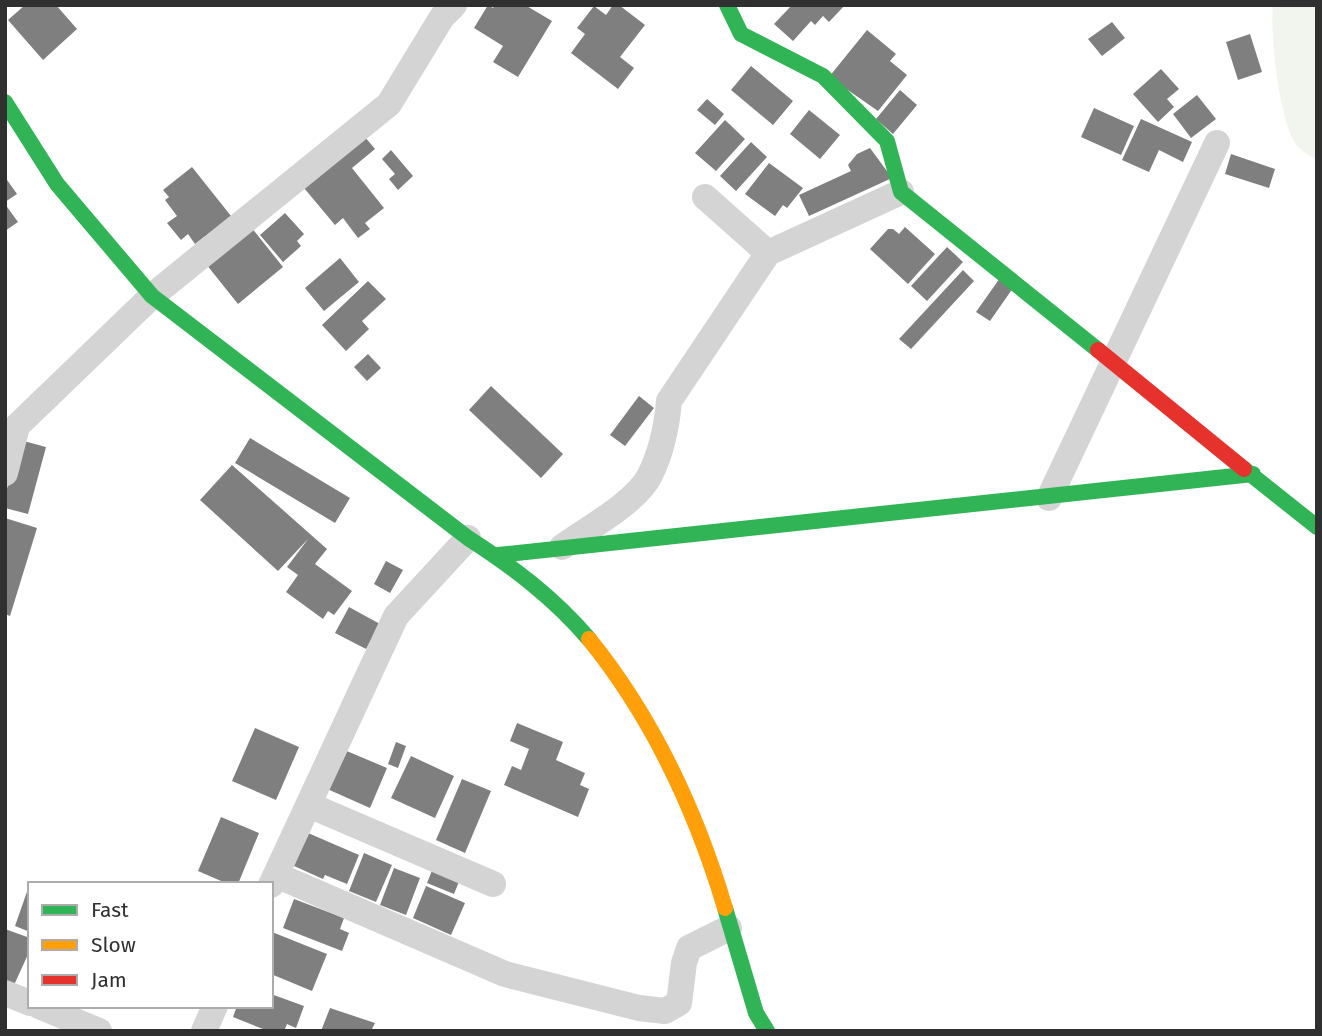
<svg xmlns="http://www.w3.org/2000/svg" width="1322" height="1036" font-family="'Fira Sans',sans-serif">
  <style>
    .green { fill: #f2f5ed }
    .building { fill: #7f7f7f }
    .lines { fill: none; stroke-linecap: round; stroke-linejoin: round }
    .street { stroke: #d4d4d4; stroke-width: 26 }
    .fast { stroke: #30b455; stroke-width: 16 }
    .slow { stroke: #ff9f0a; stroke-width: 16 }
    .jam { stroke: #e5322d; stroke-width: 16 }
  </style>
  <rect width="100%" height="100%" fill="#fff"/>
  <path class="green" d="M 1273,5 L 1317,5 L 1317,160 C 1311,156 1304,153 1299,148 C 1279,127 1270,34 1273,5 Z"/>
  <path class="building" d="M 25,5 L 56,5 L 77,29 L 43,60 L 8,20 Z
    M 488,5 L 493,8 L 495,5 L 525,5 L 552,21 L 518,77 L 493,62 L 503,46 L 474,28 Z
    M 613,5 L 619,5 L 645,25 L 620,57 L 634,68 L 618,89 L 571,53 L 585,34 L 577,28 L 594,6 L 606,15 Z
    M 792,5 L 845,5 L 829,22 L 823,16 L 815,25 L 811,21 L 793,41 L 774,24 Z
    M 1112,22 L 1125,38 L 1102,56 L 1088,39 Z
    M 867,30 L 896,54 L 890,61 L 907,75 L 878,111 L 829,77 Z
    M 1250,34 L 1262,72 L 1238,80 L 1226,42 Z
    M 751,66 L 793,101 L 773,125 L 731,90 Z
    M 1161,69 L 1179,89 L 1167,99 L 1174,107 L 1158,122 L 1133,94 Z
    M 900,90 L 917,105 L 893,134 L 876,119 Z
    M 1197,95 L 1216,119 L 1191,138 L 1173,114 Z
    M 707,99 L 724,114 L 715,125 L 697,110 Z
    M 1094,108 L 1134,126 L 1121,155 L 1081,137 Z
    M 809,110 L 840,135 L 820,159 L 790,134 Z
    M 1141,119 L 1192,142 L 1183,162 L 1159,150 L 1149,172 L 1122,160 Z
    M 725,120 L 745,139 L 716,171 L 695,153 Z
    M 360,131 L 375,149 L 352,168 L 384,208 L 365,223 L 370,229 L 358,238 L 343,218 L 335,225 L 299,182 Z
    M 751,142 L 767,157 L 736,191 L 720,176 Z
    M 870,148 L 892,178 L 809,216 L 799,195 L 851,171 L 848,165 L 857,154 Z
    M 391,150 L 413,176 L 398,190 L 389,179 L 395,174 L 382,159 Z
    M 1231,154 L 1275,169 L 1269,188 L 1225,174 Z
    M 769,163 L 803,188 L 787,208 L 783,205 L 775,216 L 745,194 Z
    M 192,167 L 231,216 L 195,244 L 188,234 L 181,240 L 167,223 L 177,216 L 165,200 L 169,197 L 163,190 Z
    M 5,177 L 17,194 L 5,202 Z
    M 5,204 L 18,222 L 5,231 Z
    M 285,213 L 304,234 L 297,241 L 301,246 L 283,262 L 260,235 Z
    M 251,227 L 283,267 L 238,304 L 206,264 Z
    M 905,227 L 935,254 L 908,284 L 870,249 L 888,229 L 893,229 L 899,234 Z
    M 947,247 L 963,262 L 927,301 L 911,286 Z
    M 340,258 L 359,282 L 324,311 L 305,288 Z
    M 963,270 L 974,281 L 911,349 L 899,339 Z
    M 1000,278 L 1013,288 L 990,321 L 976,312 Z
    M 368,281 L 386,299 L 362,321 L 369,329 L 346,351 L 322,325 Z
    M 368,354 L 381,368 L 367,381 L 354,367 Z
    M 491,386 L 563,454 L 541,478 L 469,410 Z
    M 639,396 L 654,408 L 625,446 L 610,435 Z
    M 250,438 L 350,498 L 335,523 L 235,463 Z
    M 20,440 L 46,447 L 28,514 L 5,508 L 5,496 Z
    M 232,465 L 327,549 L 315,564 L 352,591 L 334,615 L 328,611 L 323,619 L 286,592 L 298,575 L 287,567 L 308,539 L 278,571 L 200,500 Z
    M 5,518 L 37,528 L 10,616 L 5,614 Z
    M 386,561 L 403,570 L 390,593 L 374,584 Z
    M 349,607 L 380,624 L 366,649 L 335,633 Z
    M 517,723 L 563,742 L 556,760 L 585,773 L 580,785 L 589,789 L 578,817 L 504,785 L 512,766 L 521,770 L 529,749 L 510,741 Z
    M 255,728 L 299,747 L 276,800 L 232,781 Z
    M 396,742 L 406,746 L 398,768 L 388,764 Z
    M 342,749 L 387,768 L 370,808 L 325,788 Z
    M 411,756 L 454,776 L 435,818 L 391,798 Z
    M 462,779 L 491,791 L 465,853 L 436,840 Z
    M 221,817 L 259,833 L 238,884 L 228,884 L 198,871 Z
    M 308,833 L 359,855 L 347,884 L 325,875 L 323,879 L 294,866 Z
    M 364,853 L 392,865 L 376,902 L 349,891 Z
    M 435,863 L 462,874 L 454,894 L 427,883 Z
    M 394,868 L 420,878 L 406,915 L 380,905 Z
    M 29,886 L 30,886 L 30,932 L 15,926 Z
    M 426,886 L 465,903 L 451,935 L 413,918 Z
    M 294,899 L 344,918 L 340,929 L 349,933 L 342,951 L 283,928 Z
    M 5,929 L 30,938 L 30,950 L 14,985 L 5,981 Z
    M 272,932 L 327,954 L 312,991 L 271,974 Z
    M 271,994 L 304,1006 L 296,1028 L 287,1024 L 284,1031 L 268,1031 L 233,1017 L 237,1006 L 271,1006 Z
    M 330,1008 L 375,1023 L 371,1031 L 321,1031 Z"/>
  <g class="lines">
    <path class="street" d="M 705,197 L 768,253
      M 5,473 L 17,426 L 152,296 L 389,104 L 442,17 L 454,5
      M 1049,498 L 1217,143
      M 562,547 C 587,529 637,502 650,475 C 661,453 667,424 669,401 L 768,253 L 901,192
      M 309,805 L 493,884
      M 276,875 L 505,974 L 639,1008 L 665,1011 L 679,1003 L 684,963 L 689,948 L 729,928
      M 271,885 L 396,616 L 468,538
      M 5,993 L 30,1003
      M 39,1006 L 99,1031
      M 204,1031 L 215,1006"/>
    <path class="fast" d="M 727,5 L 741,34 L 823,76 L 887,141 L 901,192 L 1098,350
      M 5,102 L 57,184 L 152,296 L 468,538 C 513,567 554,598 589,639
      M 1244,469 L 1317,527
      M 498,555 L 1253,474
      M 725,908 L 756,1013 L 767,1031"/>
    <path class="slow" d="M 589,639 C 653,718 696,811 725,908"/>
    <path class="jam" d="M 1098,350 L 1244,469"/>
  </g>
  <rect width="1322" height="1036" fill="none" stroke="#303030" stroke-width="14"/>
  <rect x="28" y="882" width="245" height="126" fill="#ffffff" stroke="#acacac" stroke-width="2"/>
  <rect x="42" y="905" width="35" height="10" fill="#30b455" stroke="#acacac" stroke-width="2"/>
  <text x="91" y="917" font-size="21" fill="#303030">Fast</text>
  <rect x="42" y="940" width="35" height="10" fill="#ff9f0a" stroke="#acacac" stroke-width="2"/>
  <text x="91" y="952" font-size="21" fill="#303030">Slow</text>
  <rect x="42" y="975" width="35" height="10" fill="#e5322d" stroke="#acacac" stroke-width="2"/>
  <text x="91" y="987" font-size="21" fill="#303030">Jam</text>
</svg>
